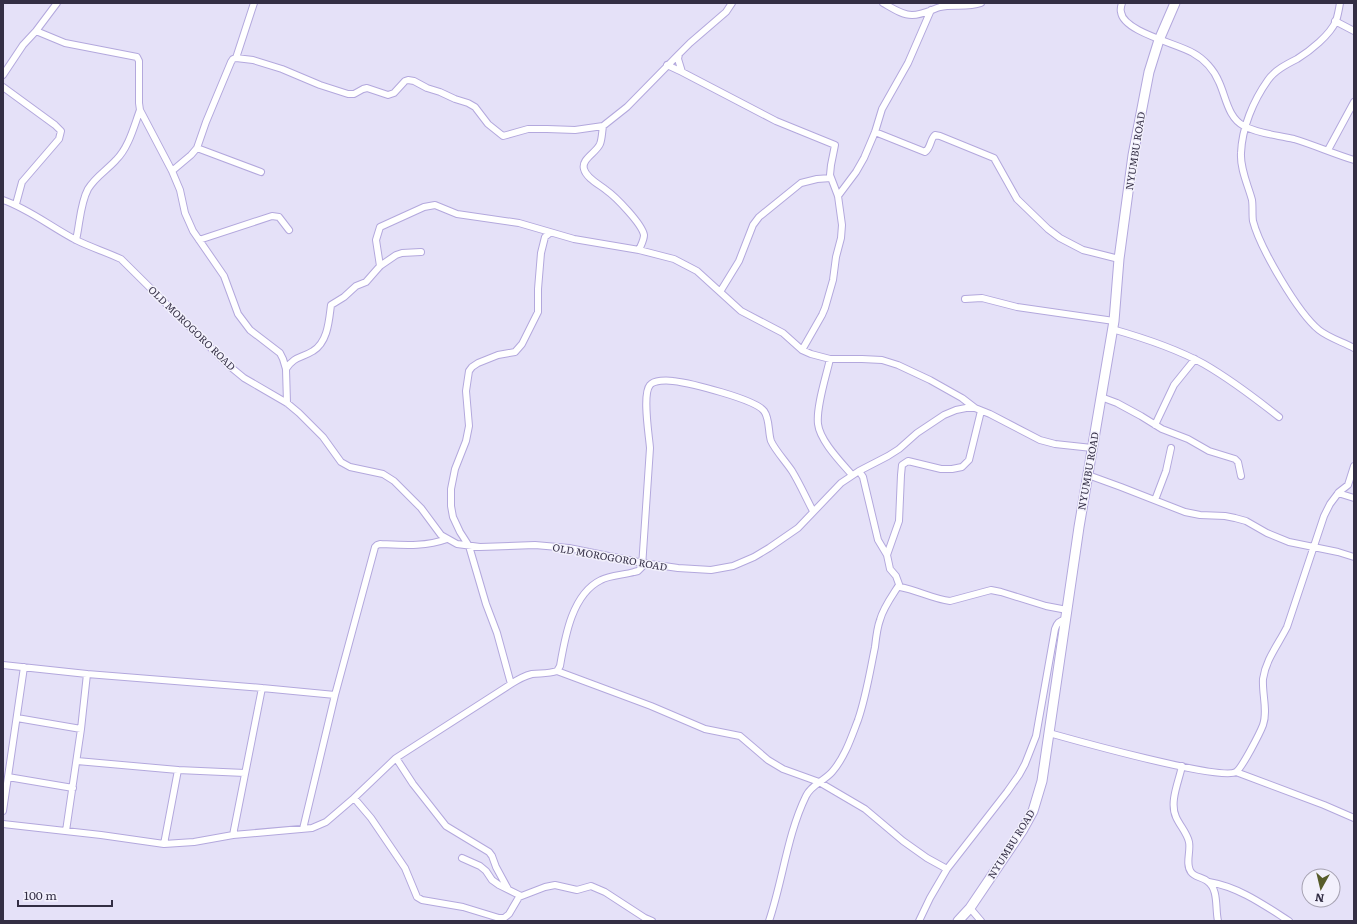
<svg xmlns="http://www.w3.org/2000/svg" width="1357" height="924" font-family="Literata,serif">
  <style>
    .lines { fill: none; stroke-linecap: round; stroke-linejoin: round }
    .street-casing { stroke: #b3a8dd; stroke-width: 8 }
    .secondary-casing { stroke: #b3a8dd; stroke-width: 11 }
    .street { stroke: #fff; stroke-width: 6 }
    .secondary { stroke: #fff; stroke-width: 9 }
    .labels { text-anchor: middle; stroke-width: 3; stroke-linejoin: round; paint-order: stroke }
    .street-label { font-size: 10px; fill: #332e44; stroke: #f2f0fc }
  </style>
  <rect width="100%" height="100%" fill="#e5e1f8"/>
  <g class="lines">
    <g class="street-casing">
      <path id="street" d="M 732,3 L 726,12 L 690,43 L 679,54 L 678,59 L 682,72 L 776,121 L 835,145 L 831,165 L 830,175 L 838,196 L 842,225 L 841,238 L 836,257 L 833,280 L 825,308 L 822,315 L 802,350
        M 883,3 C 892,8 902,15 912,15 C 922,15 931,10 940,7 C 953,4 967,8 981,3
        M 1122,3 C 1121,6 1120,9 1121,12 C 1123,32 1179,44 1193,53 C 1204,59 1214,70 1219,82 C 1226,97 1228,118 1244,126 C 1259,134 1277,135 1294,139 C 1314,145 1334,154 1354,160
        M 1340,3 C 1339,9 1338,15 1336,21 C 1330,35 1310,51 1297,59 C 1287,64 1275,70 1268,80 C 1253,101 1242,128 1241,153 C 1240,169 1248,185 1252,200 C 1253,207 1252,215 1253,221 C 1260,248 1298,313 1319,330 C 1329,338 1343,342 1354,348
        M 1335,21 L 1354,31
        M 36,31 L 65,43 L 137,57 L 139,61 L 139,103 L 140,110 L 172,171 L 180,190 L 185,213 L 193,231 L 224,276 L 238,314 L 250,330 L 280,353 L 283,359 L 286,369 L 287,403
        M 236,58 L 254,3
        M 667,65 L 682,72
        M 3,75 L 23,45 L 36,31 L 57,3
        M 3,87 L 55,125 L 61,131 L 59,139 L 22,182 L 16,204
        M 875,132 L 925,152 C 931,148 930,139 935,135 L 940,136 L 994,158 L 1017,199 L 1048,229 L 1060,238 L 1083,250 L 1119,259
        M 197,148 L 261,172
        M 1328,150 L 1354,102
        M 172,171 L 191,155 L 197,148 L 206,122 L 231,62 L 233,59 L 236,58 L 253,60 L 282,69 L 320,85 L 348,94 L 354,94 L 363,89 L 367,88 L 388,95 L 394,93 L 405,81 L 408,80 L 414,81 L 427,88 L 440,92 L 455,99 L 468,103 L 475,107 L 488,124 L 503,136 L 528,129 L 547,129 L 575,130 L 603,126
        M 838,196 L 856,172 L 864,158 L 875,132 L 882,109 L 908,63 L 931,10
        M 3,200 C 29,209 51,227 76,240 C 90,247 106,252 121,259 L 227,364 L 244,378 L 287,403 L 299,413 L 323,437 L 341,462 L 350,467 L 383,474 L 394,481 L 421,508 L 441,535 L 457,544 L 480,547 L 535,545 L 569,548 L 643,563 L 678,568 L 711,570 L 733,566 L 754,557 L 769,548 L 798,528 L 841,483 L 859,471 L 888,456 L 899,449 L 917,433 L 944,415 L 956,410 L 966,408 L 975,408 L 990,414 L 1040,440 L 1055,444 L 1092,448
        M 76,240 C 80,223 80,204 88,189 C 95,177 107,170 116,160 C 129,147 134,126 140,110
        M 199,240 L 272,216 L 279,217 L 289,230
        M 639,250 C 641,245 644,240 644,235 C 642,224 616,197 606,190 C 600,185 586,178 584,169 C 581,159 596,153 600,144 C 602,139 602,132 603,126 L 627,107 L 679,54
        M 380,266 L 376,240 L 380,227 L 424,207 L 435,205 L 457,214 L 519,223 L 574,239 L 639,250 L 674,259 L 697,271 L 741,311 L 783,333 L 802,350 L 811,354 L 830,359 L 862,359 L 882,360 L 898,365 L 930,380 L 962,398 L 975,408
        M 720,292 L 739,261 L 753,225 L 759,217 L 801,183 L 817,179 L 831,178
        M 965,299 L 982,298 L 1017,307 L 1114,321
        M 1112,329 C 1144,338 1175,348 1204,364 C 1230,379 1255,398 1279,417
        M 830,359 C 826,377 816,407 818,424 C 820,441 841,462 852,475
        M 286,369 C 294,356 302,358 313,351 C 328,342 329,320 331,305 L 344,297 L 356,286 L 366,282 L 380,266 L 396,255 L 402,253 L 421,252
        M 1101,397 L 1117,403 L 1141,416 L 1162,429 L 1188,439 L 1209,451 L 1235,459 L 1238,462 L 1241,476
        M 1155,425 L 1174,385 L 1195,359
        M 859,471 L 863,477 L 878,540 L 887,555 L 890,569 L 896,576 L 900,587 C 917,590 933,599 950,601 L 991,590 L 1001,592 L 1046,606 L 1067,610
        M 1088,475 L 1121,487 L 1185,512 L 1200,515 L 1225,516 L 1235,518 L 1246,521 L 1267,533 L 1289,542 L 1338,552 L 1354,557
        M 1338,493 L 1354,498
        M 1155,500 L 1166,471 L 1171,448
        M 887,555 L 899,521 L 901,475 L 902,465 L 908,461 L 941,469 L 952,469 L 962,467 L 969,460 L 981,411
        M 3,665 L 87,674 L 262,688 L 335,695
        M 557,671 L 651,706 L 705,729 L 740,736 L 768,760 L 783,769 L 819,782 L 865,809 L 903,841 L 927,858 L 947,869
        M 511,684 L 497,633 L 486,604 L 469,546 L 460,532 L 453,517 L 451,506 L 451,489 L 455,469 L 466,441 L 469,426 L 466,391 L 469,371 L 472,367 L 478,363 L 498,355 L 515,352 L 522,344 L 538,312 L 538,289 L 541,253 L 545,237 L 550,233
        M 17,718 L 81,729
        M 1049,733 C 1074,740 1221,781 1236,772 C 1242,768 1260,733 1263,725 C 1268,711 1262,694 1263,679 C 1266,659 1278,645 1287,627 L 1324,516 L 1330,504 L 1339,492 L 1348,485 L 1354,466
        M 396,758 L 413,784 L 446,826 L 489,852 L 492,856 L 496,867 L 508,889
        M 77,761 L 178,770 L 245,773
        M 1182,766 C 1179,781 1169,802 1176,817 C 1180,826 1187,833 1189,842 C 1191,851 1185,864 1191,872 C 1194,877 1202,877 1207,881 C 1219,889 1215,908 1218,921
        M 1236,772 L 1324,805 L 1354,818
        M 8,777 L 73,788
        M 354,798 L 371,818 L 405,868 L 417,897 L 422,900 L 463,907 L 499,918 L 504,918 L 509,914 L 519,897 L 545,887 L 555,885 L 577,890 L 591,886 L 605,892 L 645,918 L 652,921
        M 3,811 L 24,667
        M 3,824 L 101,835 L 164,844 L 194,842 L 233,835 L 312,828 L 326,822 L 354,798 L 396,758 L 511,684 C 517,680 524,676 532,674 C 541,673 548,674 557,671 L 560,666 C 565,637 572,594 601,580 C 610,575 624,575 634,572 L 638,571 L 642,567 L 650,448 C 649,435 642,394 650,385 C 654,380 667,380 673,381 C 690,383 755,399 764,411 C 770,419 768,432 771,441 C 775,450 786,462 792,471 C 800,484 806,498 813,511
        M 303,829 L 335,695 L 375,547 L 377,545 L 380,544 C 403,545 425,547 447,539
        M 66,831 L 81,729 L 87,674
        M 233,835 L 262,688
        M 164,844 L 178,770
        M 462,858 L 480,866 L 486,871 L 492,880 L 499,885 L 521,896
        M 1209,882 C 1239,887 1264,905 1289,921
        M 970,908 L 981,921
        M 769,921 C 783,880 787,835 806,796 C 811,785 824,781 832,772 C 845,757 851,738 858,720 C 866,697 870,671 875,647 C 876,638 877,628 880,620 C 883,608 892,596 899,585
        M 919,921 L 930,898 L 947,869 L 1007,792 L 1019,775 L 1025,764 L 1036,736 L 1055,629 C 1057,623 1059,621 1066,619"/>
    </g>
    <g class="secondary-casing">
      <path id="secondary" d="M 958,921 L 970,908 L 1022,831 L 1033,811 L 1042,781 L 1079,527 L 1114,321 L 1119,259 L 1133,155 L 1149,72 L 1159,40 L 1175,3"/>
    </g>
    <use href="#street" class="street"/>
    <use href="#secondary" class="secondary"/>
  </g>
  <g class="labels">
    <g class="street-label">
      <text transform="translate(1135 151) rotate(-81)" y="4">NYUMBU ROAD</text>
      <text transform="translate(192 328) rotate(44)" y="4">OLD MOROGORO ROAD</text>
      <text transform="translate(1088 471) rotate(-80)" y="4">NYUMBU ROAD</text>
      <text transform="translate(610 557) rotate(10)" y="4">OLD MOROGORO ROAD</text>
      <text transform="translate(1011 844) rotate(-58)" y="4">NYUMBU ROAD</text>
    </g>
  </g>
  <rect width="1357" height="924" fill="none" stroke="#332e44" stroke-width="8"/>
  <g transform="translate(1321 888) rotate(188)"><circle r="19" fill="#f2f0fc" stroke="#a6a2b2"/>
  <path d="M0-3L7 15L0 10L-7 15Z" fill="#575c2a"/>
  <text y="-6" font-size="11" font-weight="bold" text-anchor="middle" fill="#332e44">N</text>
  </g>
  <path d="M18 900v6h94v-6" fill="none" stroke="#332e44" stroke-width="2"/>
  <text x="24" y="900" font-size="12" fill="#332e44" stroke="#f2f0fc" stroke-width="3" paint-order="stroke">100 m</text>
</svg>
